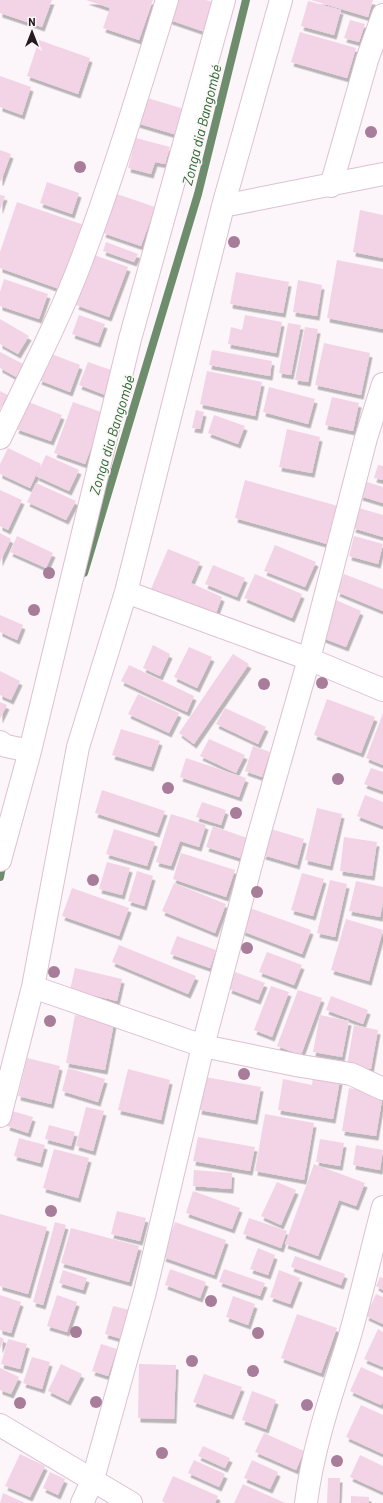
<svg xmlns="http://www.w3.org/2000/svg" width="383" height="1503" font-family="Barlow,sans-serif">
  <style>
    .lines { fill: none; stroke-linecap: round; stroke-linejoin: round }
    .stream { stroke: #6e8d6d; stroke-width: 8 }
    .building { fill: #f3d4e6; filter: url(#shadow) }
    .street-casing { stroke: #dec0d2; stroke-width: 24 }
    .street { stroke: #fff; stroke-width: 22 }
    .tree { fill: #a77d99 }
    .labels { text-anchor: middle; stroke-width: 3.5; stroke-linejoin: round; paint-order: stroke }
    .water-label { font-size: 14px; font-style: italic; fill: #25682a; stroke: #fcf5f9 }
  </style>
  <defs>
    <filter id="shadow"><feDropShadow dx="2.5" dy="4.5" stdDeviation="0" flood-color="#0004"/></filter>
  </defs>
  <rect width="100%" height="100%" fill="#fcf5f9"/>
  <g class="lines">
    <path class="stream" d="M 84,573 L 198,194 L 246,0
      M 0,877 L 3,861"/>
  </g>
  <path class="building" d="M 0,0 L 52,0 L 42,27 L 0,13 Z
    M 86,0 L 153,0 L 139,40 L 103,28 L 110,8 Z
    M 173,0 L 206,0 L 215,3 L 205,32 L 167,19 Z
    M 311,0 L 373,0 L 368,17 Z
    M 308,1 L 341,10 L 334,35 L 301,26 Z
    M 350,20 L 365,24 L 359,42 L 344,38 Z
    M 300,32 L 356,48 L 347,78 L 291,62 Z
    M 39,40 L 90,58 L 78,94 L 27,76 Z
    M 0,76 L 31,87 L 22,115 L 0,107 Z
    M 141,96 L 184,109 L 177,135 L 133,122 Z
    M 136,138 L 170,147 L 165,164 L 155,162 L 151,174 L 128,168 Z
    M 0,150 L 11,154 L 1,181 L 0,181 Z
    M 47,182 L 79,193 L 72,214 L 40,203 Z
    M 117,194 L 155,207 L 141,246 L 103,233 Z
    M 0,195 L 5,196 L 0,210 Z
    M 17,202 L 87,226 L 65,291 L 0,268 L 0,252 Z
    M 360,210 L 383,215 L 383,258 L 353,252 Z
    M 106,242 L 138,254 L 134,262 L 103,251 Z
    M 94,255 L 128,267 L 109,317 L 76,305 Z
    M 337,260 L 383,269 L 383,329 L 327,318 Z
    M 236,272 L 289,282 L 283,313 L 230,304 Z
    M 4,279 L 48,294 L 39,319 L 0,306 L 0,292 Z
    M 298,280 L 322,285 L 317,316 L 293,312 Z
    M 79,315 L 105,324 L 98,343 L 72,334 Z
    M 245,315 L 282,322 L 276,353 L 228,344 L 231,327 L 242,330 Z
    M 0,319 L 29,336 L 18,354 L 0,344 Z
    M 288,323 L 301,325 L 291,375 L 279,373 Z
    M 305,327 L 318,329 L 308,382 L 295,380 Z
    M 324,343 L 370,353 L 361,395 L 315,385 Z
    M 212,350 L 272,361 L 270,376 L 209,365 Z
    M 0,352 L 25,365 L 18,378 L 0,368 Z
    M 49,353 L 80,365 L 70,392 L 39,380 Z
    M 88,362 L 117,372 L 108,396 L 79,385 Z
    M 207,371 L 262,382 L 255,416 L 200,404 Z
    M 269,387 L 315,399 L 308,424 L 263,412 Z
    M 0,391 L 8,395 L 0,409 Z
    M 332,397 L 359,403 L 353,431 L 325,425 Z
    M 26,401 L 62,415 L 51,441 L 16,429 Z
    M 73,402 L 104,413 L 85,464 L 54,453 Z
    M 196,410 L 204,412 L 200,429 L 192,428 Z
    M 214,415 L 245,426 L 238,444 L 208,433 Z
    M 287,429 L 320,437 L 312,473 L 279,467 Z
    M 8,448 L 41,464 L 30,488 L 0,474 L 0,464 Z
    M 46,455 L 79,470 L 69,491 L 36,476 Z
    M 378,465 L 383,466 L 383,480 L 374,478 Z
    M 245,480 L 338,506 L 327,544 L 235,518 Z
    M 364,481 L 383,487 L 383,503 L 360,496 Z
    M 36,483 L 76,501 L 66,520 L 27,502 Z
    M 0,490 L 22,500 L 8,530 L 0,526 Z
    M 359,508 L 383,515 L 383,537 L 353,528 Z
    M 0,533 L 11,539 L 0,562 Z
    M 17,536 L 53,553 L 46,568 L 10,552 Z
    M 354,536 L 383,544 L 378,564 L 349,556 Z
    M 275,545 L 316,562 L 305,587 L 264,571 Z
    M 168,549 L 200,562 L 191,583 L 222,597 L 215,616 L 151,589 Z
    M 213,565 L 245,578 L 237,597 L 205,584 Z
    M 255,574 L 302,594 L 292,618 L 244,598 Z
    M 344,574 L 383,589 L 383,611 L 337,592 Z
    M 336,600 L 361,611 L 346,647 L 320,637 Z
    M 0,615 L 23,625 L 17,640 L 0,632 Z
    M 153,645 L 170,654 L 160,676 L 143,668 Z
    M 189,647 L 212,657 L 197,688 L 174,677 Z
    M 233,654 L 249,664 L 194,744 L 179,733 Z
    M 129,665 L 194,696 L 187,712 L 121,681 Z
    M 0,671 L 20,681 L 11,700 L 0,695 Z
    M 138,694 L 179,713 L 169,733 L 128,714 Z
    M 327,699 L 375,717 L 361,753 L 314,735 Z
    M 0,702 L 7,705 L 0,719 Z
    M 225,708 L 266,727 L 258,744 L 216,724 Z
    M 383,713 L 383,765 L 366,758 Z
    M 121,729 L 160,741 L 151,767 L 112,755 Z
    M 209,739 L 245,755 L 236,773 L 200,756 Z
    M 253,746 L 270,752 L 262,777 L 245,771 Z
    M 186,758 L 246,778 L 239,797 L 180,777 Z
    M 371,768 L 383,772 L 383,791 L 364,784 Z
    M 102,790 L 165,811 L 157,833 L 95,813 Z
    M 365,795 L 383,802 L 383,826 L 357,816 Z
    M 202,802 L 226,810 L 221,825 L 196,817 Z
    M 317,808 L 342,814 L 330,866 L 305,860 Z
    M 171,814 L 206,825 L 199,847 L 180,841 L 171,866 L 156,862 Z
    M 213,826 L 247,838 L 240,858 L 206,847 Z
    M 114,829 L 155,842 L 147,866 L 106,854 Z
    M 271,829 L 304,839 L 297,865 L 263,855 Z
    M 344,837 L 377,842 L 372,876 L 340,871 Z
    M 181,853 L 235,870 L 226,897 L 173,879 Z
    M 107,862 L 130,868 L 122,895 L 99,889 Z
    M 137,871 L 153,876 L 144,906 L 128,901 Z
    M 302,873 L 324,879 L 313,916 L 291,910 Z
    M 330,880 L 347,884 L 335,937 L 317,933 Z
    M 356,881 L 383,887 L 383,903 L 380,917 L 349,911 Z
    M 174,883 L 226,904 L 215,933 L 162,911 Z
    M 72,888 L 129,908 L 119,936 L 62,916 Z
    M 250,908 L 311,930 L 302,954 L 242,931 Z
    M 346,919 L 383,930 L 369,981 L 331,970 Z
    M 177,936 L 216,950 L 210,968 L 170,954 Z
    M 119,945 L 196,976 L 188,994 L 112,962 Z
    M 267,952 L 302,965 L 294,985 L 259,972 Z
    M 75,968 L 122,979 L 117,1001 L 70,990 Z
    M 235,972 L 265,983 L 258,1000 L 229,989 Z
    M 271,986 L 289,992 L 272,1037 L 254,1030 Z
    M 298,990 L 322,998 L 301,1055 L 277,1046 Z
    M 331,996 L 368,1010 L 363,1024 L 326,1010 Z
    M 75,1015 L 114,1023 L 105,1070 L 66,1063 Z
    M 320,1015 L 349,1021 L 342,1057 L 313,1052 Z
    M 354,1025 L 378,1030 L 371,1069 L 347,1065 Z
    M 27,1058 L 60,1066 L 51,1104 L 18,1096 Z
    M 68,1068 L 105,1079 L 98,1102 L 62,1091 Z
    M 128,1069 L 170,1080 L 161,1120 L 118,1110 Z
    M 313,1076 L 340,1080 L 333,1119 L 278,1110 L 283,1079 L 312,1085 Z
    M 205,1077 L 261,1087 L 255,1120 L 199,1110 Z
    M 349,1088 L 383,1094 L 376,1136 L 342,1131 Z
    M 86,1107 L 104,1111 L 93,1151 L 76,1146 Z
    M 12,1111 L 33,1117 L 28,1133 L 7,1126 Z
    M 265,1114 L 314,1123 L 304,1180 L 255,1171 Z
    M 49,1125 L 75,1132 L 71,1146 L 45,1139 Z
    M 198,1137 L 255,1147 L 250,1171 L 193,1161 Z
    M 19,1138 L 45,1145 L 40,1163 L 14,1156 Z
    M 320,1139 L 344,1143 L 340,1166 L 316,1162 Z
    M 356,1145 L 383,1150 L 380,1170 L 353,1165 Z
    M 54,1149 L 89,1158 L 78,1198 L 43,1188 Z
    M 314,1164 L 365,1183 L 356,1206 L 339,1200 L 318,1256 L 285,1244 Z
    M 194,1170 L 232,1173 L 231,1189 L 193,1186 Z
    M 277,1182 L 296,1190 L 281,1225 L 261,1216 Z
    M 193,1191 L 240,1208 L 232,1229 L 186,1213 Z
    M 117,1211 L 146,1218 L 140,1241 L 111,1234 Z
    M 0,1214 L 47,1227 L 28,1294 L 0,1286 Z
    M 249,1218 L 287,1231 L 281,1248 L 243,1234 Z
    M 55,1222 L 66,1225 L 43,1305 L 33,1302 Z
    M 175,1222 L 226,1240 L 214,1275 L 163,1257 Z
    M 71,1228 L 139,1246 L 129,1282 L 61,1263 Z
    M 258,1248 L 275,1255 L 268,1275 L 250,1269 Z
    M 295,1256 L 345,1274 L 341,1285 L 291,1267 Z
    M 170,1269 L 206,1282 L 200,1298 L 165,1285 Z
    M 224,1269 L 265,1283 L 260,1296 L 219,1282 Z
    M 63,1270 L 87,1278 L 83,1290 L 59,1283 Z
    M 279,1270 L 300,1278 L 290,1304 L 270,1297 Z
    M 380,1277 L 383,1278 L 383,1290 L 376,1286 Z
    M 376,1294 L 383,1297 L 383,1324 L 366,1316 Z
    M 0,1295 L 21,1302 L 11,1333 L 0,1330 Z
    M 57,1295 L 77,1302 L 67,1332 L 47,1326 Z
    M 233,1296 L 255,1304 L 248,1325 L 226,1317 Z
    M 113,1306 L 130,1310 L 122,1339 L 105,1334 Z
    M 297,1314 L 337,1328 L 321,1373 L 281,1358 Z
    M 378,1329 L 383,1332 L 383,1367 L 364,1359 Z
    M 0,1337 L 4,1339 L 0,1349 Z
    M 8,1339 L 27,1344 L 20,1369 L 1,1364 Z
    M 101,1344 L 117,1349 L 108,1376 L 92,1371 Z
    M 32,1357 L 50,1362 L 42,1389 L 23,1383 Z
    M 61,1364 L 82,1374 L 68,1401 L 48,1391 Z
    M 139,1364 L 176,1365 L 174,1419 L 138,1418 Z
    M 361,1367 L 383,1377 L 383,1402 L 381,1405 L 350,1391 Z
    M 0,1368 L 19,1377 L 11,1394 L 0,1390 Z
    M 204,1374 L 242,1387 L 231,1415 L 193,1402 Z
    M 252,1391 L 276,1400 L 266,1429 L 242,1420 Z
    M 361,1405 L 383,1415 L 383,1454 L 346,1437 Z
    M 264,1433 L 304,1451 L 296,1470 L 255,1452 Z
    M 203,1446 L 230,1458 L 225,1468 L 198,1456 Z
    M 20,1454 L 45,1466 L 30,1497 L 5,1486 Z
    M 360,1455 L 383,1466 L 383,1492 L 350,1477 Z
    M 194,1460 L 225,1474 L 219,1487 L 188,1473 Z
    M 252,1460 L 278,1472 L 270,1489 L 244,1478 Z
    M 50,1472 L 65,1479 L 58,1495 L 43,1488 Z
    M 173,1476 L 218,1496 L 215,1503 L 165,1503 L 162,1501 Z
    M 328,1478 L 340,1478 L 339,1503 L 327,1503 Z
    M 243,1484 L 285,1503 L 234,1503 Z
    M 3,1493 L 25,1503 L 0,1503 Z
    M 351,1496 L 369,1497 L 369,1503 L 351,1503 Z"/>
  <g class="lines">
    <g class="street-casing">
      <path id="street" d="M 331,186 L 367,60 L 383,15
        M 223,206 L 383,174
        M 0,438 C 28,379 59,320 82,259 C 114,174 140,87 167,0
        M 126,592 L 309,659 L 383,690
        M 0,742 L 6,746 L 30,751
        M 0,860 L 30,751 L 130,339 L 224,0
        M 33,987 L 203,1046 L 301,1066 L 351,1074 L 383,1089
        M 0,1116 L 33,987 L 78,747 L 126,592 L 223,206 L 281,0
        M 0,1425 L 131,1503
        M 82,1503 L 93,1479 L 145,1292 L 203,1046 L 258,838 L 309,659 L 366,438 L 383,384
        M 306,1503 C 313,1447 331,1396 348,1342 C 361,1298 371,1252 383,1207"/>
    </g>
    <use href="#street" class="street"/>
  </g>
  <g class="tree">
    <circle cx="371" cy="132" r="6"/>
    <circle cx="80" cy="167" r="6"/>
    <circle cx="234" cy="242" r="6"/>
    <circle cx="49" cy="573" r="6"/>
    <circle cx="34" cy="610" r="6"/>
    <circle cx="322" cy="683" r="6"/>
    <circle cx="264" cy="684" r="6"/>
    <circle cx="338" cy="779" r="6"/>
    <circle cx="168" cy="788" r="6"/>
    <circle cx="236" cy="813" r="6"/>
    <circle cx="93" cy="880" r="6"/>
    <circle cx="257" cy="892" r="6"/>
    <circle cx="247" cy="948" r="6"/>
    <circle cx="54" cy="972" r="6"/>
    <circle cx="50" cy="1021" r="6"/>
    <circle cx="244" cy="1074" r="6"/>
    <circle cx="51" cy="1211" r="6"/>
    <circle cx="211" cy="1301" r="6"/>
    <circle cx="76" cy="1332" r="6"/>
    <circle cx="258" cy="1333" r="6"/>
    <circle cx="192" cy="1361" r="6"/>
    <circle cx="253" cy="1371" r="6"/>
    <circle cx="96" cy="1402" r="6"/>
    <circle cx="20" cy="1403" r="6"/>
    <circle cx="307" cy="1405" r="6"/>
    <circle cx="162" cy="1453" r="6"/>
    <circle cx="337" cy="1461" r="6"/>
  </g>
  <g class="labels">
    <g class="water-label">
      <text transform="translate(202 125) rotate(-76)" y="5">Zonga dia Bangombé</text>
      <text transform="translate(112 435) rotate(-73)" y="5">Zonga dia Bangombé</text>
    </g>
  </g>
  <g transform="translate(32 32)" stroke="#fcf5f9" stroke-width="3" paint-order="stroke">
  <path d="M0-3L7 15L0 10L-7 15Z" fill="#251b21"/>
  <text y="-6" font-size="11" font-weight="bold" text-anchor="middle" fill="#251b21">N</text>
  </g>
</svg>
